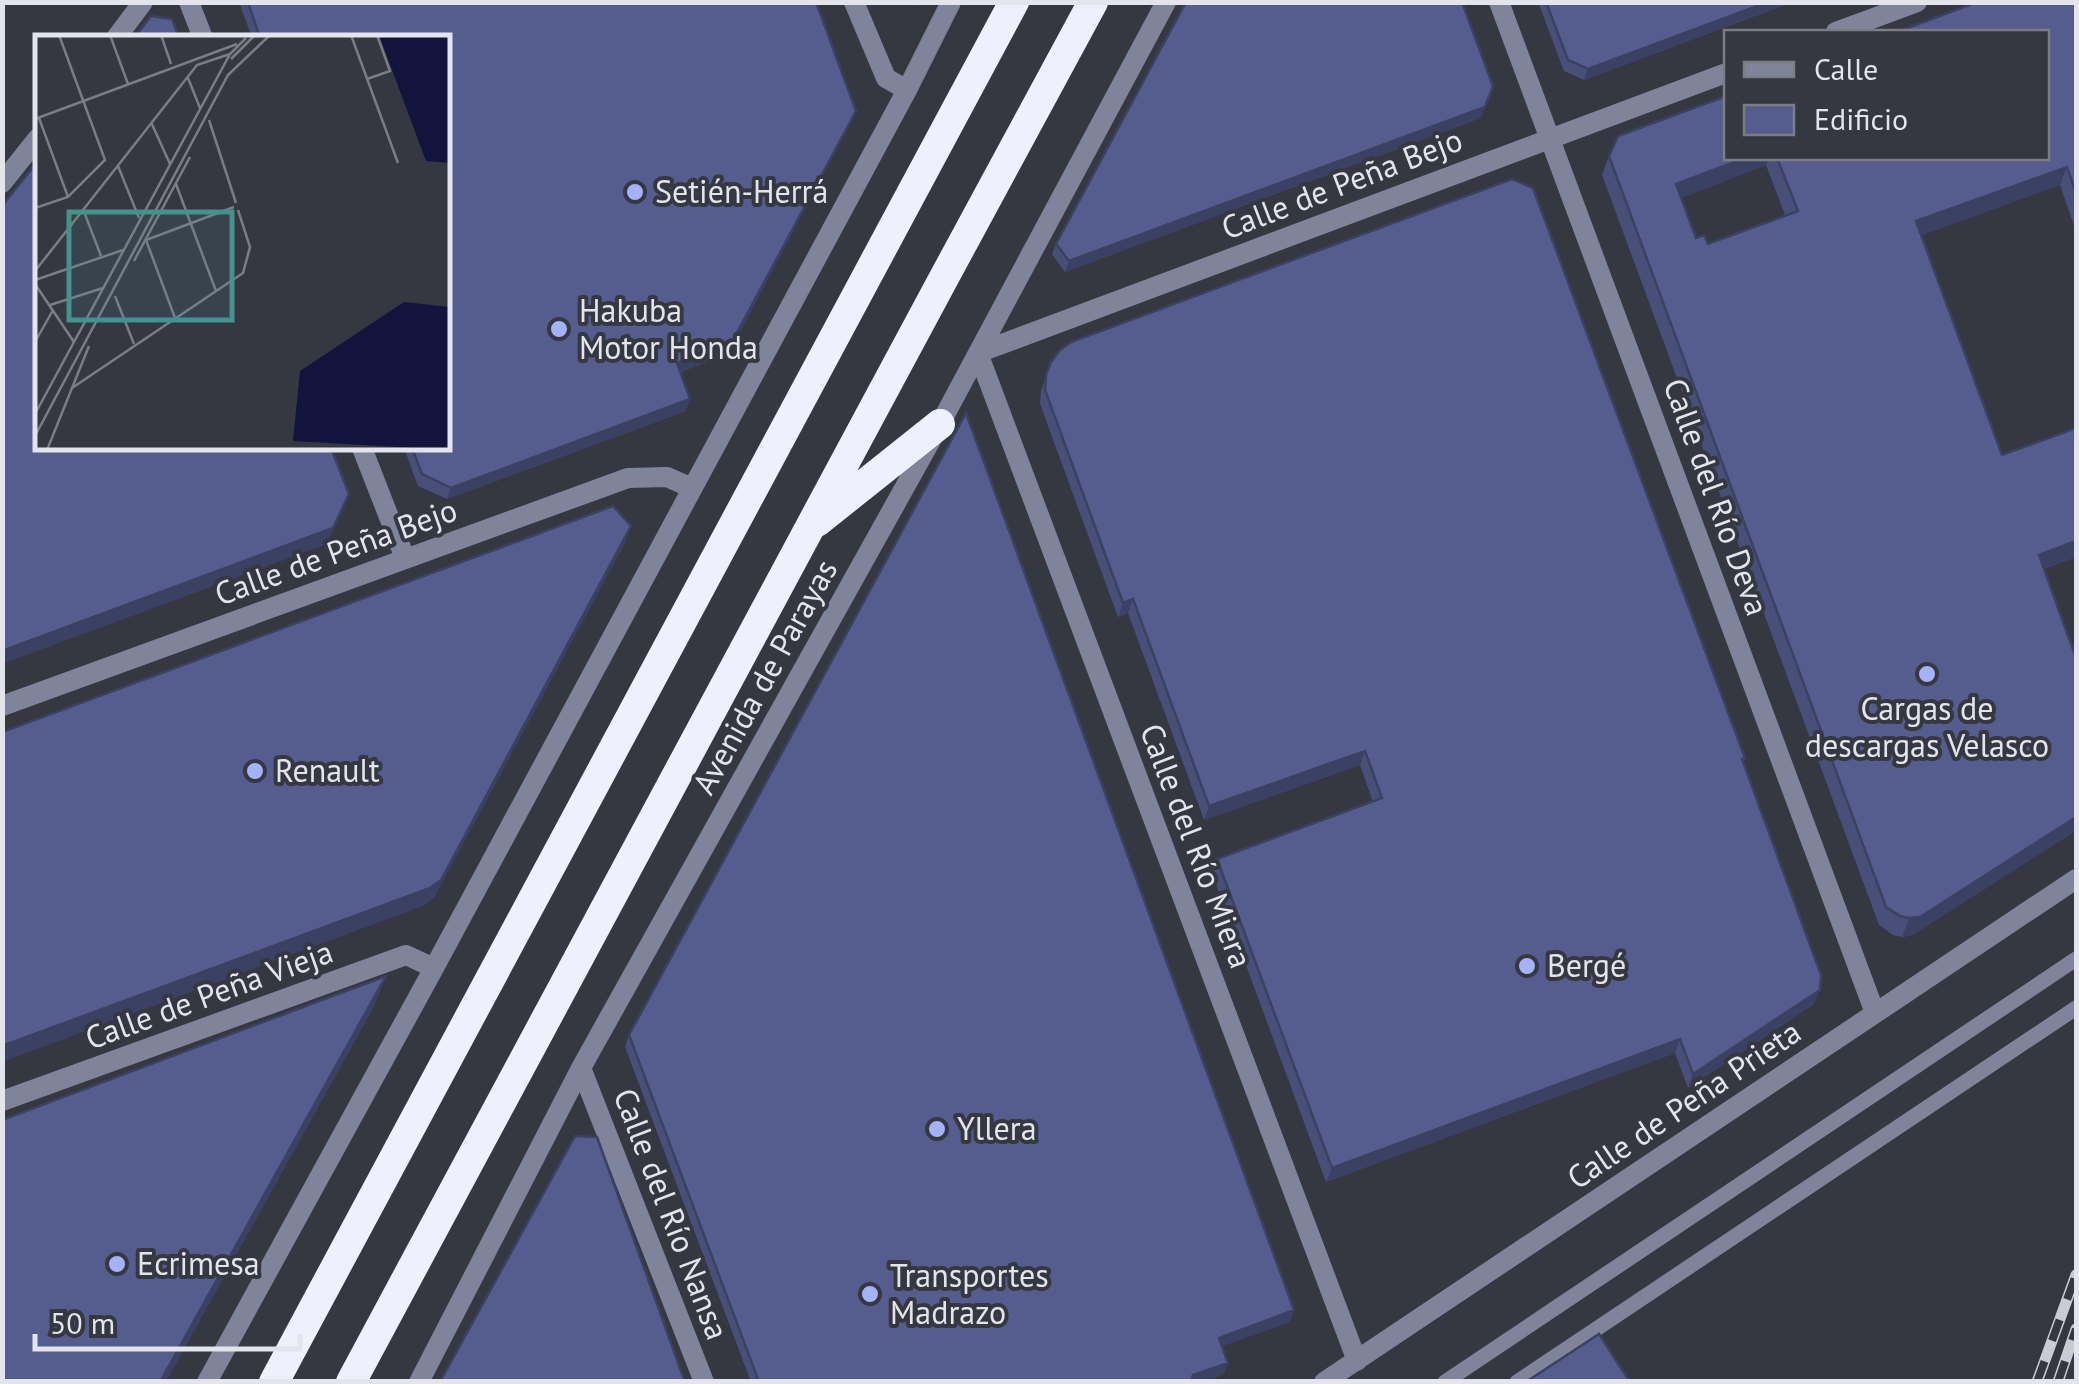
<svg xmlns="http://www.w3.org/2000/svg" width="2079" height="1384" font-family="'PT Sans',sans-serif">
  <style>
    .lines { fill: none; stroke-linecap: round; stroke-linejoin: round }
    .service { stroke: #7f849b; stroke-width: 15 }
    .minor { stroke: #7f849b; stroke-width: 20 }
    .motorway { stroke: #eef0fc; stroke-width: 30 }
    .rail-casing { stroke: #cbccd3; stroke-width: 11 }
    .rail { stroke: #353741; stroke-width: 8; stroke-dasharray: 22; stroke-linecap: butt }
    .wall { fill: #48507a; fill-rule: evenodd }
    .shaded-wall { fill: #3b4163 }
    .building { fill: #545d8e; stroke: #3b4163; stroke-width: 2.5 }
    .poi-dot { fill: #a4b2fc; stroke: #353741; stroke-width: 4 }
    .labels { text-anchor: middle; stroke-width: 8; stroke-linejoin: round; paint-order: stroke }
    .street-label { font-size: 32px; fill: #e4e5ec; stroke: #353741 }
    .poi-label { font-size: 32px; fill: #e4e5ec; stroke: #353741; text-anchor: start }
    .inset-road { fill: none; stroke: #7b7d85; stroke-width: 2.5 }
    .view { fill: #44928e; fill-opacity: 0.15; stroke: #44928e; stroke-width: 5 }
    .inset-edge { fill: none; stroke: #e4e5ec; stroke-width: 5 }
  </style>
  <rect width="100%" height="100%" fill="#353741"/>
  <g class="lines">
    <path class="service" d="M 1445,1382 L 2076,959
      M 1517,1382 L 2076,1008"/>
    <path class="minor" d="M 189,2 L 203,38
      M 854,2 L 886,78 L 907,90
      M 1499,2 L 1875,1013
      M 1836,32 L 1917,2
      M 116,38 L 143,2
      M 2,183 L 38,138
      M 362,448 L 405,558
      M 2,706 L 628,478 L 667,477 L 692,488
      M 581,1068 L 704,1382
      M 2,1101 L 406,955 L 434,968
      M 1357,1361 L 978,353 L 1726,73
      M 207,1382 L 434,968 L 907,90 L 951,2
      M 419,1382 L 581,1068 L 940,424 L 1166,2
      M 1324,1382 L 2076,879"/>
    <path class="motorway" d="M 817,522 L 940,424
      M 274,1382 L 1014,2
      M 351,1382 C 599,922 844,461 1093,2"/>
    <g class="rail-casing">
      <path id="rail" d="M 2037,1382 L 2076,1275
        M 2058,1382 L 2076,1329"/>
    </g>
    <use href="#rail" class="rail"/>
  </g>
  <path class="wall" d="M 239,2 L 816,2 L 851,122 L 728,354 L 680,372 L 686,411 L 447,499 L 418,486 L 404,448 L 448,448 L 448,38 L 252,38 Z
    M 1538,2 L 1793,2 L 1584,80 L 1564,71 Z
    M 2076,2 L 2076,231 L 2060,185 L 1921,235 L 2002,455 L 2076,428 L 2076,557 L 2044,569 L 1913,935 L 1902,937 L 1893,935 L 1879,925 L 1602,175 L 1609,156 L 2046,158 ZM 1766,165 L 1785,215 L 1708,244 L 1696,238 L 1681,198 Z
    M 1481,118 L 1065,272 L 1052,254 L 1056,244 Z
    M 1046,376 L 1743,763 L 1814,1004 L 1688,1088 L 1675,1053 L 1326,1182 L 1212,873 L 1217,859 L 1373,802 L 1360,765 L 1204,820 L 1128,613 L 1118,617 L 1040,404 L 1041,390 Z
    M 629,1035 L 1290,1322 L 1222,1346 L 1224,1374 L 1204,1382 L 751,1382 L 625,1047 Z"/>
  <path class="shaded-wall" d="M 889,2 L 917,2 L 916,6 Z
    M 1768,2 L 1793,2 L 1584,80 L 1588,69 Z
    M 1493,86 L 1481,118 L 1065,272 L 1069,261 Z
    M 856,111 L 851,122 L 728,354 L 673,374 L 677,363 Z
    M 1745,158 L 1769,158 L 1766,165 L 1669,203 L 1676,184 Z
    M 2067,167 L 2060,185 L 1909,240 L 1916,221 Z
    M 690,399 L 686,411 L 447,499 L 451,488 Z
    M 349,494 L 327,544 L 2,664 L 2,651 Z
    M 631,526 L 624,545 L 434,898 L 423,906 L 2,1062 L 2,1046 Z
    M 2076,541 L 2076,557 L 2032,573 L 2039,555 Z
    M 1133,599 L 1128,613 L 1118,617 L 1123,603 Z
    M 1365,751 L 1360,765 L 1204,820 L 1209,806 Z
    M 2076,817 L 2076,831 L 1913,935 L 1902,937 L 1909,918 Z
    M 386,976 L 374,1007 L 166,1382 L 160,1382 Z
    M 1820,990 L 1814,1004 L 1688,1088 L 1693,1074 Z
    M 1680,1039 L 1675,1053 L 1326,1182 L 1332,1168 Z
    M 1294,1310 L 1290,1322 L 1215,1349 L 1219,1338 Z
    M 1228,1363 L 1224,1374 L 1204,1382 L 1191,1382 L 1193,1375 Z"/>
  <path class="building" d="M 248,2 L 816,2 L 856,111 L 732,342 L 677,363 L 690,399 L 451,488 L 422,474 L 412,448 L 448,448 L 448,38 L 260,38 Z
    M 1186,2 L 1462,2 L 1493,86 L 1485,107 L 1069,261 L 1056,244 Z
    M 1546,2 L 1768,2 L 1588,69 L 1568,60 Z
    M 1977,2 L 2076,2 L 2076,193 L 2067,167 L 1916,221 L 2002,455 L 2076,428 L 2076,541 L 2039,555 L 2076,658 L 2076,817 L 1920,917 L 1909,918 L 1900,916 L 1886,907 L 1609,156 L 1618,136 L 1726,96 L 1726,158 L 1745,158 L 1676,184 L 1696,238 L 1704,235 L 1708,244 L 1798,211 L 1777,158 L 2046,158 L 2046,32 L 1897,32 Z
    M 151,16 L 172,19 L 179,38 L 134,38 Z
    M 38,161 L 38,448 L 331,448 L 349,494 L 333,528 L 2,651 L 2,206 Z
    M 1512,179 L 1533,188 L 1745,758 L 1742,759 L 1821,975 L 1820,990 L 1693,1074 L 1680,1039 L 1332,1168 L 1217,859 L 1382,798 L 1365,751 L 1209,806 L 1133,599 L 1123,603 L 1045,390 L 1046,375 L 1051,362 L 1060,350 L 1071,342 Z
    M 966,413 L 1294,1310 L 1219,1338 L 1228,1363 L 1193,1375 L 1191,1382 L 759,1382 L 629,1035 Z
    M 613,506 L 631,526 L 441,880 L 430,888 L 2,1046 L 2,732 Z
    M 386,976 L 160,1382 L 2,1382 L 2,1120 Z
    M 575,1136 L 597,1137 L 685,1382 L 440,1382 Z
    M 1599,1334 L 1630,1382 L 1526,1382 Z"/>
  <g class="poi-dot">
    <circle cx="635" cy="192" r="10"/>
    <circle cx="559" cy="329" r="10"/>
    <circle cx="1927" cy="674" r="10"/>
    <circle cx="255" cy="771" r="10"/>
    <circle cx="1527" cy="966" r="10"/>
    <circle cx="937" cy="1129" r="10"/>
    <circle cx="117" cy="1264" r="10"/>
    <circle cx="870" cy="1294" r="10"/>
  </g>
  <g class="labels">
    <g class="street-label">
      <text transform="translate(1342 184) rotate(-21)" y="11">Calle de Peña Bejo</text>
      <text transform="translate(1716 497) rotate(70)" y="11">Calle del Río Deva</text>
      <text transform="translate(336 552) rotate(-20)" y="11">Calle de Peña Bejo</text>
      <text transform="translate(765 677) rotate(-61)" y="11">Avenida de Parayas</text>
      <text transform="translate(1196 846) rotate(69)" y="11">Calle del Río Miera</text>
      <text transform="translate(209 995) rotate(-20)" y="11">Calle de Peña Vieja</text>
      <text transform="translate(1684 1105) rotate(-34)" y="11">Calle de Peña Prieta</text>
      <text transform="translate(671 1214) rotate(69)" y="11">Calle del Río Nansa</text>
    </g>
    <g class="poi-label">
      <text x="655" y="203">Setién-Herrá</text>
      <text x="579" y="322">Hakuba<tspan x="579" dy="37">Motor Honda</tspan></text>
      <text x="1927" y="720" text-anchor="middle">Cargas de<tspan x="1927" dy="37">descargas Velasco</tspan></text>
      <text x="275" y="782">Renault</text>
      <text x="1547" y="977">Bergé</text>
      <text x="957" y="1140">Yllera</text>
      <text x="137" y="1275">Ecrimesa</text>
      <text x="890" y="1287">Transportes<tspan x="890" dy="37">Madrazo</tspan></text>
    </g>
  </g>
  <g transform="translate(35 35)">
    <rect width="415" height="415" fill="#353741"/>
    <path d="M 344,0 L 415,0 L 415,128 L 391,126 ZM 369,267 L 415,272 L 415,415 L 258,406 L 265,336 Z" fill="#12143e"/>
    <path class="inset-road" d="M 75,0 L 93,49M 126,0 L 136,29M 316,0 L 363,128M 196,24 L 220,0M 153,43 L 165,73M 332,44 L 355,36 L 342,0M 4,83 L 33,162M 0,84 L 202,9M 174,85 L 201,168M 116,87 L 135,129M 83,131 L 104,183M 141,149 L 181,256M 0,173 L 33,162 L 70,125 L 24,0M 48,174 L 66,221M 99,226 L 155,122M 0,236 L 162,30 L 195,19M 0,245 L 88,215M 0,249 L 39,307M 80,261 L 99,309M 15,270 L 68,253M 140,283 L 111,205 L 199,172M 0,307 L 18,275M 37,353 L 208,238 L 215,212 L 203,175M 0,379 L 195,19 L 211,3M 0,401 L 193,40 L 235,0M 12,415 L 54,311"/>
    <path class="view" d="M 34,177 L 197,177 L 197,285 L 34,285 Z"/>
    <rect width="415" height="415" class="inset-edge"/>
  </g>
  <rect width="2079" height="1384" fill="none" stroke="#e4e5ec" stroke-width="10"/>
  <rect x="1724" y="30" width="325" height="130" fill="#353741" stroke="#7b7d85" stroke-width="2.5"/>
  <rect x="1744" y="62" width="50" height="15" fill="#7f849b" stroke="#7b7d85" stroke-width="2.5"/>
  <text x="1814" y="80" font-size="30" fill="#e4e5ec">Calle</text>
  <rect x="1744" y="105" width="50" height="30" fill="#545d8e" stroke="#7b7d85" stroke-width="2.5"/>
  <text x="1814" y="130" font-size="30" fill="#e4e5ec">Edificio</text>
  <path d="M35 1334v15h265v-15" fill="none" stroke="#e4e5ec" stroke-width="5"/>
  <text x="50" y="1334" font-size="30" fill="#e4e5ec" stroke="#353741" stroke-width="8" paint-order="stroke">50 m</text>
</svg>
